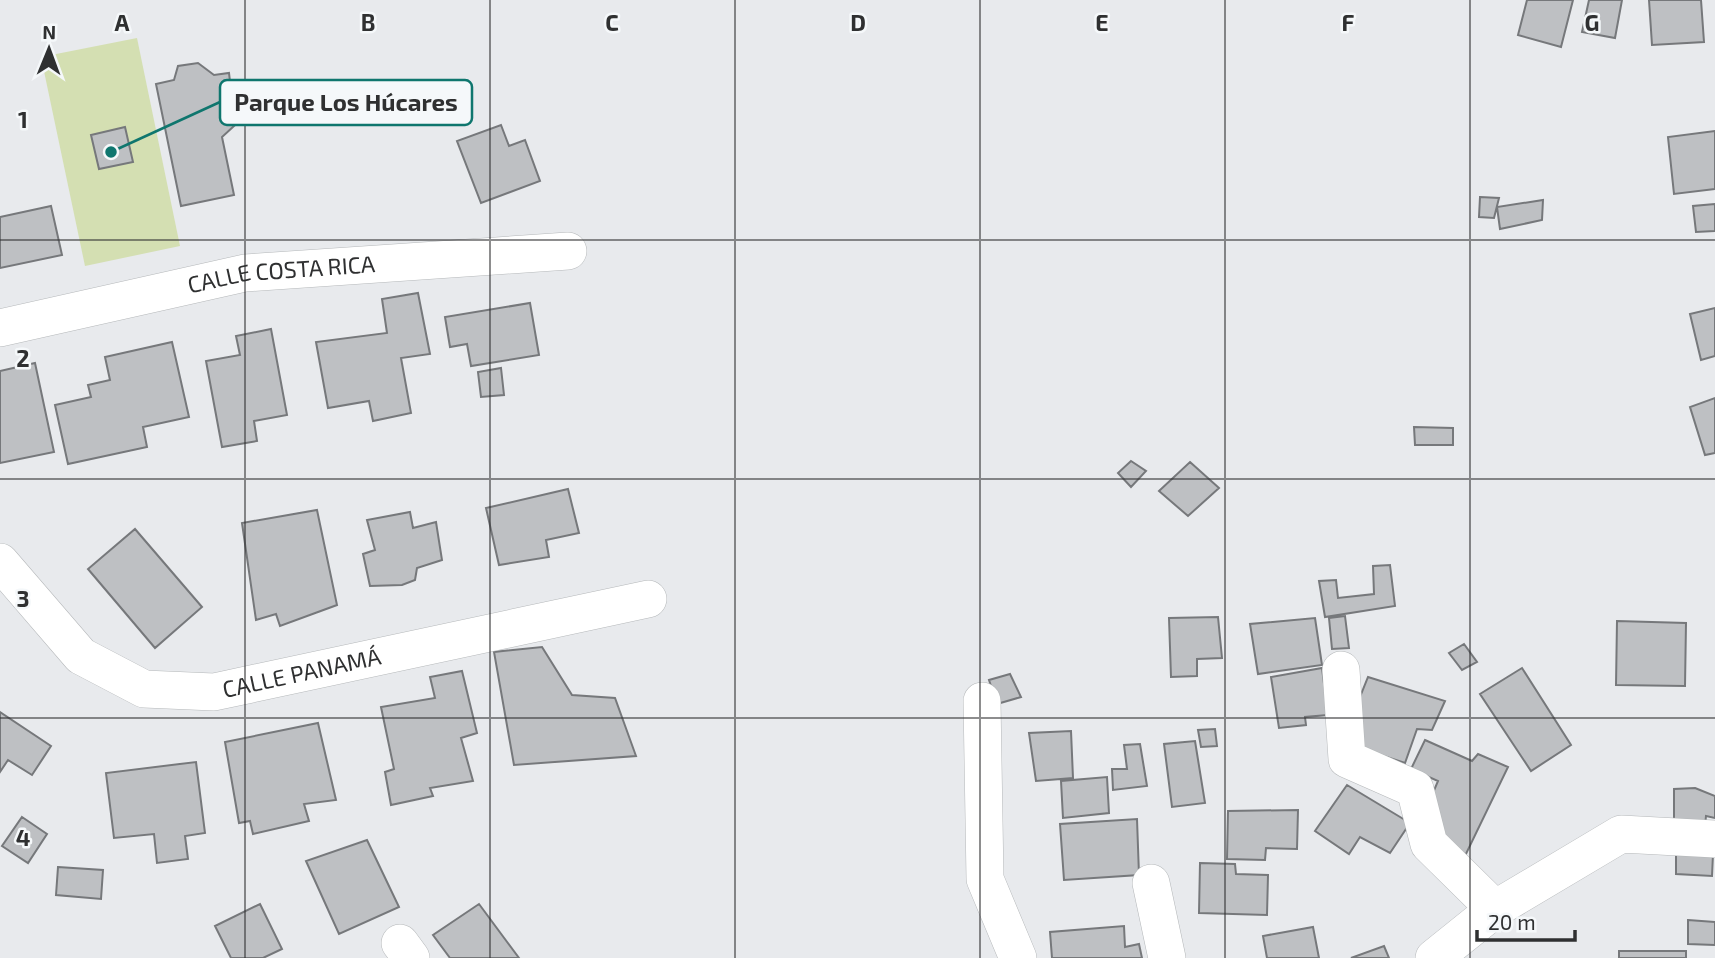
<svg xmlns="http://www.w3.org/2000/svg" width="1715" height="958" font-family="'Exo 2',sans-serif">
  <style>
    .green { fill: #d4dfb2 }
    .building { fill: #bec0c3; stroke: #76787b; stroke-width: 2 }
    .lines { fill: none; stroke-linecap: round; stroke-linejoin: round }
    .street-casing { stroke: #b5b8ba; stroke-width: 38 }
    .street { stroke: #fff; stroke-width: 37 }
    .grid { fill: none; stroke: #2f3031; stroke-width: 2; stroke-opacity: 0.55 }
    .labels { text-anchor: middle; stroke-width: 5; stroke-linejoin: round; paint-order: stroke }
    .street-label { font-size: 23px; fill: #2f3031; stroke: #f5f8fa }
    .grid-label { font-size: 23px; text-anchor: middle; font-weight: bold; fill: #2f3031; stroke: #f5f8fa; stroke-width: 5; stroke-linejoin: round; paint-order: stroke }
    .leader { fill: none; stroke: #0f766e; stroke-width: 2.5 }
    .callout-dot { fill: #0f766e; stroke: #f5f8fa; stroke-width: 2.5 }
    .callout { fill: #f5f8fa; stroke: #0f766e; stroke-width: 2.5 }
    .callout-label { font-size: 24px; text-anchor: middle; font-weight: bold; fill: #2f3031 }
  </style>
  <rect width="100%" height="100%" fill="#e8eaed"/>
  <path class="green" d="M 137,38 L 180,246 L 85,266 L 41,57 Z"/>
  <path class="building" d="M 1527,0 L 1573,0 L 1561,47 L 1518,35 Z
    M 1589,0 L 1622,0 L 1615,38 L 1582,32 Z
    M 1649,0 L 1701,0 L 1704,42 L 1652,45 Z
    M 198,63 L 214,75 L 229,73 L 235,125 L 222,137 L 234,195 L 181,206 L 156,84 L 174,80 L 178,66 Z
    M 501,125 L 509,146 L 525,140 L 540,181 L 481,203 L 457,141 Z
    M 125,127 L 133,162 L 99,169 L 91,135 Z
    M 1715,131 L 1715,189 L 1674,194 L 1668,137 Z
    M 1480,197 L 1499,198 L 1494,218 L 1479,217 Z
    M 1543,200 L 1542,220 L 1500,229 L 1497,207 Z
    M 1715,204 L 1715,231 L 1696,232 L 1693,206 Z
    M 51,206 L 62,255 L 0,268 L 0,217 Z
    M 418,293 L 430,354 L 401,358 L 411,413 L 373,421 L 369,401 L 328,408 L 316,342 L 387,333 L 382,299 Z
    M 530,303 L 539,355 L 471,366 L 467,344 L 450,347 L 445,317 Z
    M 1715,308 L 1715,356 L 1701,360 L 1690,314 Z
    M 271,329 L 287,415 L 254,421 L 257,441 L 222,447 L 206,361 L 240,355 L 236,336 Z
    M 172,342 L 189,417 L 143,427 L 147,447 L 68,464 L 55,405 L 91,397 L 88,385 L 110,380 L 105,357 Z
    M 35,363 L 54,452 L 0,463 L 0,371 Z
    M 501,368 L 504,395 L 481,397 L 478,372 Z
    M 1715,398 L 1715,453 L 1705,455 L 1690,407 Z
    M 1414,427 L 1453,428 L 1453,445 L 1415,445 Z
    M 1131,461 L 1146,471 L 1131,487 L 1118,473 Z
    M 1190,462 L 1219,488 L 1188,516 L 1159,491 Z
    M 568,489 L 579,533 L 546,540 L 549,557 L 499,565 L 486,508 Z
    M 317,510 L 337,605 L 280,626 L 276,614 L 256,620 L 242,523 Z
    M 410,512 L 413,528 L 436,522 L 442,560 L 417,568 L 415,580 L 402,585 L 370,586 L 363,554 L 375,550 L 367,520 Z
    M 135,529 L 202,607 L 155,648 L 88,569 Z
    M 1390,565 L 1395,606 L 1325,617 L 1319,581 L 1336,580 L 1338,598 L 1374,594 L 1373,566 Z
    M 1345,616 L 1349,648 L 1332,649 L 1329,618 Z
    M 1218,617 L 1222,658 L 1197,659 L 1197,676 L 1171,677 L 1169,618 Z
    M 1315,618 L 1322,665 L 1258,674 L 1250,624 Z
    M 1617,621 L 1686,623 L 1685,686 L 1616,685 Z
    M 1464,644 L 1477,662 L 1462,670 L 1449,653 Z
    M 542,647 L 572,695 L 615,698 L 636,756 L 514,765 L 494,652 Z
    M 1322,668 L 1328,715 L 1305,717 L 1306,725 L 1279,728 L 1271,677 Z
    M 1522,668 L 1571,745 L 1531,771 L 1480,694 Z
    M 462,671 L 477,733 L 461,738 L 473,781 L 430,788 L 433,796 L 391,805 L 385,772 L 394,769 L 381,707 L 435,698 L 430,677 Z
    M 1010,674 L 1021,697 L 997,704 L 989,680 Z
    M 1368,677 L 1445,701 L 1432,730 L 1417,729 L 1405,763 L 1359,748 L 1348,727 Z
    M 0,712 L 51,746 L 32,775 L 8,760 L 0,772 Z
    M 318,723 L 336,800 L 304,804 L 309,821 L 253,834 L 250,821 L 239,823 L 225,742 Z
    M 1215,729 L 1217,746 L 1201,747 L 1198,730 Z
    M 1071,731 L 1073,778 L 1036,781 L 1029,733 Z
    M 1425,740 L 1472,761 L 1478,754 L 1508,767 L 1465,856 L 1436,832 L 1427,807 L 1438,781 L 1411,769 Z
    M 1195,741 L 1205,803 L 1172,807 L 1164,744 Z
    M 1140,744 L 1147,786 L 1113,790 L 1112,769 L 1127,769 L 1124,745 Z
    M 196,762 L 205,833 L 185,836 L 188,859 L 157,863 L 154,834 L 114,838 L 106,773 Z
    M 1107,777 L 1109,813 L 1063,818 L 1061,781 Z
    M 1347,785 L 1410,823 L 1390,853 L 1360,837 L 1349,854 L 1315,831 Z
    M 1695,788 L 1715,796 L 1715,818 L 1706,816 L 1705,826 L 1674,825 L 1674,789 Z
    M 1298,810 L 1297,849 L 1266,848 L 1265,860 L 1227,859 L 1228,811 Z
    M 22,817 L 47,834 L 28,863 L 2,846 Z
    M 1137,819 L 1139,875 L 1064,880 L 1060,824 Z
    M 367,840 L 399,907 L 339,934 L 306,861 Z
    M 1676,854 L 1713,854 L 1712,876 L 1676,874 Z
    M 1200,863 L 1235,864 L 1236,874 L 1268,875 L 1267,915 L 1199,913 Z
    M 58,867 L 103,870 L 101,899 L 56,895 Z
    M 260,904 L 282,949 L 263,958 L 231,958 L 215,926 Z
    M 479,904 L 519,958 L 450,958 L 433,935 Z
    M 1688,920 L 1715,922 L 1715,945 L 1688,944 Z
    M 1124,926 L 1125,947 L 1139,944 L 1142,958 L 1052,958 L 1050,932 Z
    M 1313,927 L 1319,958 L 1267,958 L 1263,936 Z
    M 1384,946 L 1389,958 L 1351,958 Z
    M 1619,951 L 1686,951 L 1686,958 L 1619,958 Z"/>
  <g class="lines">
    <g class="street-casing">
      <g id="street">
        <path id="s1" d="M 0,328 L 245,273 L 568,251"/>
        <path id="s2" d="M 0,562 L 81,656 L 144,689 L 214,692 L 648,599"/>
        <path d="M 1341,670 L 1347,759 L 1415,789 L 1429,844 L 1495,909"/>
        <path d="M 982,701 L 985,879 L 1018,958"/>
        <path d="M 1151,883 L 1167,958"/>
        <path d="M 400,943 L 411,958"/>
        <path d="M 1434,958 L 1495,909 L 1621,834 L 1715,839"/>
      </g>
    </g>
    <use href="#street" class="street"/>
  </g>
  <path class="grid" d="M 245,0 L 245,958M 490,0 L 490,958M 735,0 L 735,958M 980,0 L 980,958M 1225,0 L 1225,958M 1470,0 L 1470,958M 0,240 L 1715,240M 0,479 L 1715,479M 0,718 L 1715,718"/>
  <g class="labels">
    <g class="street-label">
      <text dy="8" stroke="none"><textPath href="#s1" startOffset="287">CALLE COSTA RICA</textPath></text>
      <text dy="8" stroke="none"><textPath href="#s2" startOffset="355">CALLE PANAMÁ</textPath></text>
    </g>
  </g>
  <g class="grid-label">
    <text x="122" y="31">A</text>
    <text x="368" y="31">B</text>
    <text x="612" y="31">C</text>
    <text x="858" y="31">D</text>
    <text x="1102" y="31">E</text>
    <text x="1348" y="31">F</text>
    <text x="1592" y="31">G</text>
    <text x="23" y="128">1</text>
    <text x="23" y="367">2</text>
    <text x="23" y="607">3</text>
    <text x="23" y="846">4</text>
  </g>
  <path class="leader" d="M111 152L220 102"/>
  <circle class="callout-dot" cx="111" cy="152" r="7"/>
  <rect class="callout" x="220" y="80" width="252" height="45" rx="7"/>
  <g class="callout-label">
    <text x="346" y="111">Parque Los Húcares</text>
  </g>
  <g transform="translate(49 49) rotate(1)" stroke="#f5f8fa" stroke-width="5" paint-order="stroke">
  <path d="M0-5L12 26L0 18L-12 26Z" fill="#2f3031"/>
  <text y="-10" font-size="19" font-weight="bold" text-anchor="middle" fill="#2f3031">N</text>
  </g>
  <path d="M1477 930v10h98v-10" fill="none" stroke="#2f3031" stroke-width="3.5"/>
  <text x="1488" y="930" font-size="21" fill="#2f3031" stroke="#f5f8fa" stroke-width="5" paint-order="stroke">20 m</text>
</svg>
